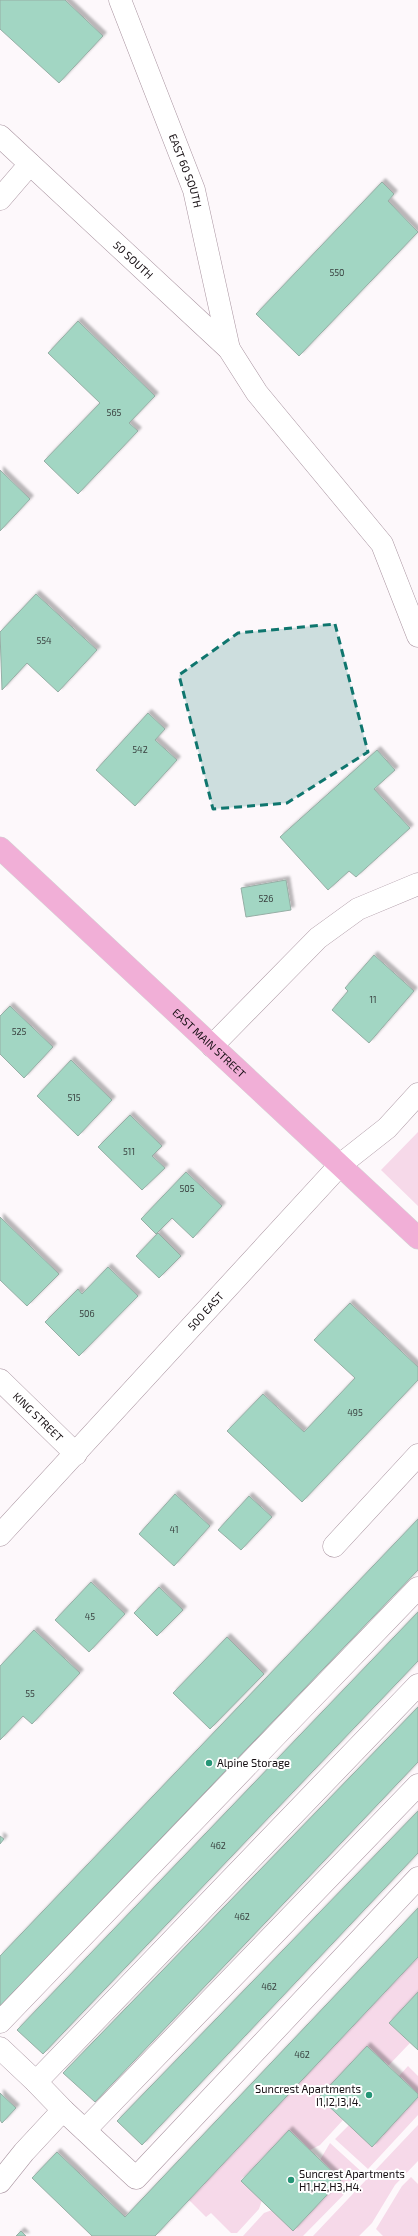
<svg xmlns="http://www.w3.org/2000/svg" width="418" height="2236" font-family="'Exo 2',sans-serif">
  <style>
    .green { fill: #f6d9e9 }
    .building { fill: #a2d6c3; stroke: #96aea5; filter: url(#shadow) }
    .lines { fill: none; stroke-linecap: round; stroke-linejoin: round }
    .minor-casing { stroke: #aa95a1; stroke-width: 23 }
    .major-casing { stroke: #d5d3d4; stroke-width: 23 }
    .minor { stroke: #fff; stroke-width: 22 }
    .major { stroke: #f1afd7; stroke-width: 22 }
    .marked { fill: #0f766e; fill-opacity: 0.2; stroke: #0f766e; stroke-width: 3; stroke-dasharray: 8 5; stroke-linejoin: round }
    .poi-dot { fill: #259576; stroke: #fff; stroke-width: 1.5 }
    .labels { text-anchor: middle; stroke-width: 4; stroke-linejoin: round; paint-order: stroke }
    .number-label { font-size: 9px; fill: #383f3e }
    .street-label { font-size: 11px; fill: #140d11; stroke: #fff }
    .poi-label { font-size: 11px; fill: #140d11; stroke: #fff; text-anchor: start }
  </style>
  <defs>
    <filter id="shadow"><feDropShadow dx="3.5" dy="-3.5" stdDeviation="1" flood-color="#0004"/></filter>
  </defs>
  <rect width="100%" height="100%" fill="#fdf8fb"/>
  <path class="green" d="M 418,1132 L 418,1206 L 381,1170 Z
    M 418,1957 L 418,1992 L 389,2023 L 410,2043 L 388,2066 L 367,2046 L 319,2097 L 343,2120 L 320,2145 L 310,2150 L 289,2130 L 241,2180 L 262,2200 L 259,2209 L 237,2233 L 231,2233 L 211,2213 L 206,2217 L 189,2200 Z
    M 408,2066 L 418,2076 L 418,2094 L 399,2076 Z
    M 418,2097 L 418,2115 L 368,2169 L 335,2139 L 349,2125 L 372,2146 Z
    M 418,2125 L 418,2161 L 395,2185 L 372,2223 L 359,2236 L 313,2236 Z
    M 330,2143 L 364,2174 L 303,2236 L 243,2236 L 264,2213 L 272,2210 L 293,2230 L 341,2180 L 320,2160 Z
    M 411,2177 L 418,2184 L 418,2236 L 383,2236 L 376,2229 L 402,2186 Z"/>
  <path class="building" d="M 0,0 L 65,0 L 103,36 L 59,83 L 0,29 Z
    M 382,182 L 394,194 L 388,201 L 418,232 L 299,356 L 256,314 Z
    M 78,321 L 155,396 L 129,423 L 138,431 L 78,494 L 44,461 L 100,403 L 48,353 Z
    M 0,470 L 30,499 L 0,531 Z
    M 36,594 L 97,650 L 58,692 L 27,663 L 2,690 L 0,632 Z
    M 148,713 L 165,729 L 155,740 L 177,760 L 135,806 L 96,770 Z
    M 377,750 L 395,770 L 374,789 L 410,828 L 356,877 L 349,871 L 328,890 L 280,837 Z
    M 286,880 L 291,910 L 246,917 L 241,888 Z
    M 374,955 L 414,991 L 369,1043 L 332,1010 L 348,991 L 345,988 Z
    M 10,1006 L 53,1047 L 24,1078 L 0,1054 L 0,1016 Z
    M 71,1060 L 112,1100 L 78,1136 L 37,1096 Z
    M 130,1115 L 162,1146 L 152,1156 L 165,1168 L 142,1190 L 98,1147 Z
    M 186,1172 L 222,1206 L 193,1238 L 172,1218 L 156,1234 L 141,1219 Z
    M 0,1217 L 59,1274 L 27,1306 L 0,1280 Z
    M 158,1233 L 181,1256 L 159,1278 L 136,1256 Z
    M 108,1267 L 138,1296 L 79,1356 L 45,1322 L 78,1289 L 82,1294 Z
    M 350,1303 L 418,1367 L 418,1380 L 302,1502 L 227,1431 L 263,1394 L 304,1432 L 355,1378 L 314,1340 Z
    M 175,1494 L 210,1526 L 174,1566 L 139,1534 Z
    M 249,1496 L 272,1517 L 241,1550 L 218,1530 Z
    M 418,1519 L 418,1570 L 0,2006 L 0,1956 Z
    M 91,1582 L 125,1614 L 89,1652 L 55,1620 Z
    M 159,1587 L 183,1610 L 157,1636 L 134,1613 Z
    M 418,1612 L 418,1661 L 43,2054 L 17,2030 Z
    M 34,1630 L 80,1673 L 32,1724 L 23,1716 L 0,1740 L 0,1666 Z
    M 227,1637 L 264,1674 L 210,1729 L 173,1693 Z
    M 418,1707 L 418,1762 L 95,2102 L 63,2073 Z
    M 418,1811 L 418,1853 L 142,2145 L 117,2121 Z
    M 0,1836 L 4,1839 L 0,1844 Z
    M 418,1908 L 418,1957 L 155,2236 L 92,2236 L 32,2178 L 57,2152 L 125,2217 Z
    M 418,1992 L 418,2050 L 389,2023 Z
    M 367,2046 L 418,2094 L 418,2097 L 372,2147 L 319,2097 Z
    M 0,2093 L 16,2108 L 2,2123 L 0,2120 Z
    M 289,2130 L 341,2180 L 293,2231 L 241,2181 Z
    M 21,2231 L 26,2236 L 16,2236 Z"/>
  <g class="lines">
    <g class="minor-casing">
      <g id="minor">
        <path id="s1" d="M 120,0 L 194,190 L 229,349"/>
        <path id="s2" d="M 0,136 L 229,349 L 257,393 L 382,544 L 418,636"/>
        <path d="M 0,199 L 30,164"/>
        <path d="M 212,1046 L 318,938 L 358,909 L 418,884"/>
        <path id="s3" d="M 0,1380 L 76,1454"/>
        <path id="s4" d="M 0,1535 L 340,1165 L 387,1128 L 418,1094"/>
        <path d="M 334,1546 L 418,1455"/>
        <path d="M 0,2022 L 418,1588"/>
        <path d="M 0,2048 L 36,2082"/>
        <path d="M 63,2110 L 36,2082 L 418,1685"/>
        <path d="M 85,2130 L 418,1785"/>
        <path d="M 0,2182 L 24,2152 L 63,2110 L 136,2178 L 418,1878"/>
      </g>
    </g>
    <g class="major-casing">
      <g id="major">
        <path id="s5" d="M 0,848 L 418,1238"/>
      </g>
    </g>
    <use href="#minor" class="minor"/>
    <use href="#major" class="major"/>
  </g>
  <path class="marked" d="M 335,624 L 368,752 L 287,803 L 213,809 L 179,675 L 238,633 Z"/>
  <g class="poi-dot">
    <circle cx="209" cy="1763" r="4"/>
    <circle cx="369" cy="2095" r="4"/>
    <circle cx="291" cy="2180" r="4"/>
  </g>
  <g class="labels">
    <g class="number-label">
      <text x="337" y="276">550</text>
      <text x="114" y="416">565</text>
      <text x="44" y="644">554</text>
      <text x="140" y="753">542</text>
      <text x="266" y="902">526</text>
      <text x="373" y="1003">11</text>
      <text x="19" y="1035">525</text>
      <text x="74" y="1101">515</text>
      <text x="129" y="1155">511</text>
      <text x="187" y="1192">505</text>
      <text x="87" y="1317">506</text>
      <text x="355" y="1416">495</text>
      <text x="174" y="1533">41</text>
      <text x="90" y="1620">45</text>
      <text x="30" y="1697">55</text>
      <text x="218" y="1849">462</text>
      <text x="242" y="1920">462</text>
      <text x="269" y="1990">462</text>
      <text x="302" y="2058">462</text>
    </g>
    <g class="street-label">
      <text dy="4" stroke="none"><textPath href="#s1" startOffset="183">EAST 60 SOUTH</textPath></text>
      <text dy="4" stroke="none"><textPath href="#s2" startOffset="182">50 SOUTH</textPath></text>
      <text dy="4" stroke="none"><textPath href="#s5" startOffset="286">EAST MAIN STREET</textPath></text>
      <text dy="4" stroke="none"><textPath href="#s4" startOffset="304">500 EAST</textPath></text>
      <text dy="4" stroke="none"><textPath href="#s3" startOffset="53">KING STREET</textPath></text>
    </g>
    <g class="poi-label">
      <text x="217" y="1767">Alpine Storage</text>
      <text x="361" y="2093" text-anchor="end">Suncrest Apartments<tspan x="361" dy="13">I1,I2,I3,I4.</tspan></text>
      <text x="299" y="2178">Suncrest Apartments<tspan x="299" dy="13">H1,H2,H3,H4.</tspan></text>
    </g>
  </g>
</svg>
